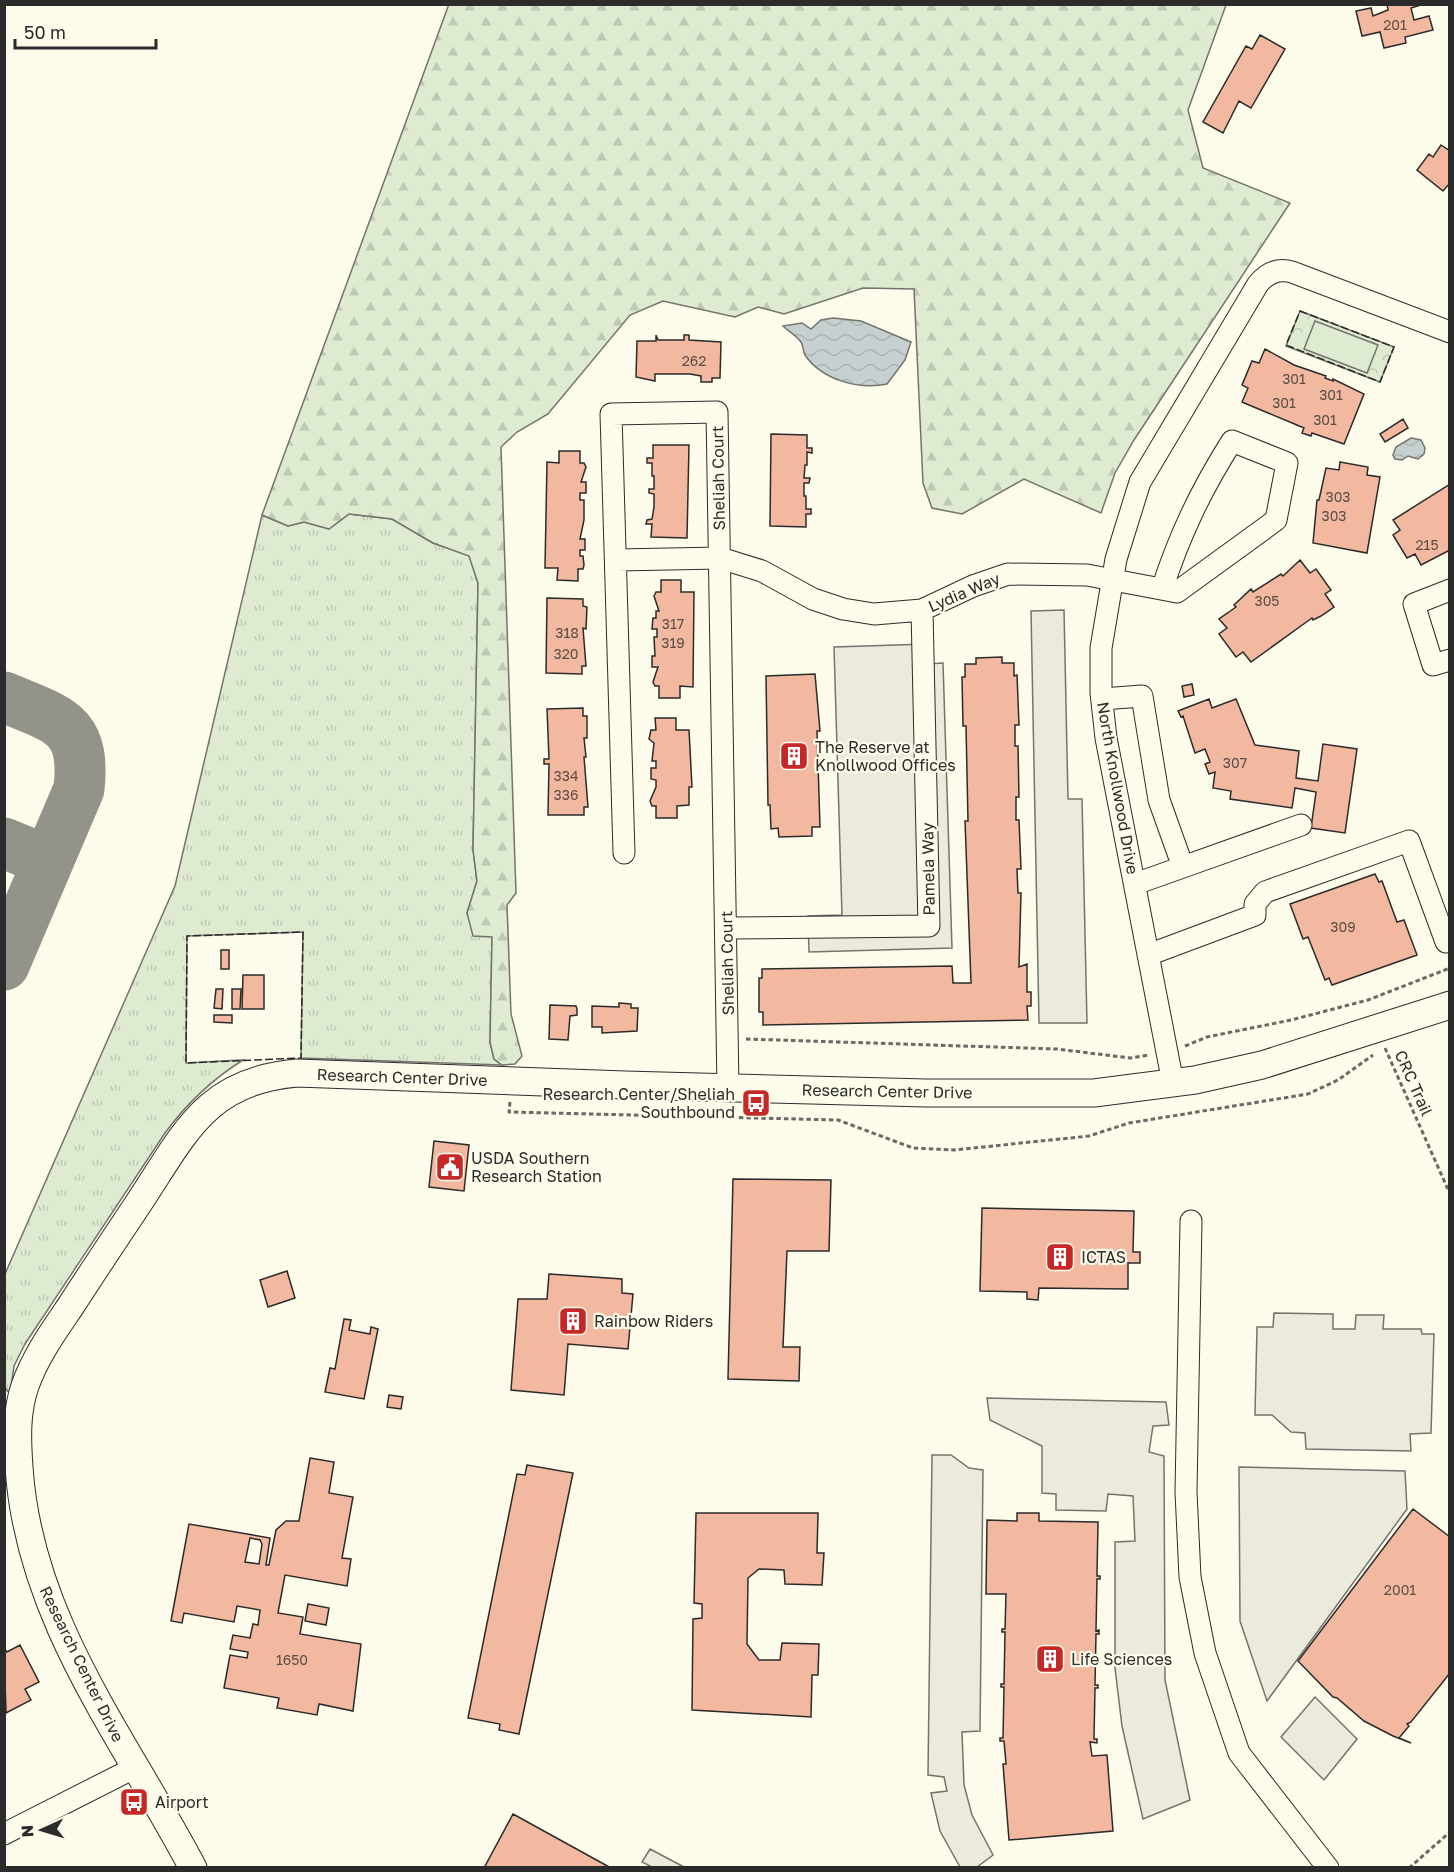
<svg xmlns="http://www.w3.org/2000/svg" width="1454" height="1872" font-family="'Golos Text',sans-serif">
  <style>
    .grass { fill: url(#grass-tufts); stroke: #74746e; stroke-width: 1.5 }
    .forest { fill: url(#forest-firs); stroke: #74746e; stroke-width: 1.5 }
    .park { fill: url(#park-crowns); stroke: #74746e; stroke-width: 1.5 }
    .pitch { fill: #deebd1; stroke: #74746e; stroke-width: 1.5 }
    .parking { fill: #eceadb; stroke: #74746e; stroke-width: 1.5 }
    .water { fill: url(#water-waves); stroke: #74746e; stroke-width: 1.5 }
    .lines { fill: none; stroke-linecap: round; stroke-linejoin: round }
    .taxiway { stroke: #94938a; stroke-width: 51 }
    .building { fill: #f2b8a0; stroke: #2b2b2b; stroke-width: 1.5; fill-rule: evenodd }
    .minor-casing { stroke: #2b2b2b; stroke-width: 23 }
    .major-casing { stroke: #2b2b2b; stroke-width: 29 }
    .path { stroke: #6a6964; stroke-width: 3; stroke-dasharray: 4.5 3; stroke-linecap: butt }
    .minor { stroke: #fdfbea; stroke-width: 21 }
    .major { stroke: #fdfbea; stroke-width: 27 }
    .fence { stroke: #2b2b2b; stroke-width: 1.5; stroke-dasharray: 8 3; stroke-linecap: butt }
    .labels { text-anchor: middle; stroke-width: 4.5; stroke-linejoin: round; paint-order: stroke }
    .number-label { font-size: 14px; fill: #5d4e48 }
    .street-label { font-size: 16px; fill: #2b2b2b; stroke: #fdfbea }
    .poi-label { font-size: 16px; fill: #2b2b2b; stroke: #fdfbea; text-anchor: start }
  </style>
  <defs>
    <pattern id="grass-tufts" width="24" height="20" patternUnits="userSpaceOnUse" patternTransform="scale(1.5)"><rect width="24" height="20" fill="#deebd1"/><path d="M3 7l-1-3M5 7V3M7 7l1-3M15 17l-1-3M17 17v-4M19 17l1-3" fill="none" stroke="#bfcab4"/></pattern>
    <pattern id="forest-firs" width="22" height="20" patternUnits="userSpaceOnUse" patternTransform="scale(1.5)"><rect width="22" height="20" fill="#deebd1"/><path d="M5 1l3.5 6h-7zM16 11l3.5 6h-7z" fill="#bfcab4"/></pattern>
    <pattern id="park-crowns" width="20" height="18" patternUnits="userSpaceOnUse" patternTransform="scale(1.5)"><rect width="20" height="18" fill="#deebd1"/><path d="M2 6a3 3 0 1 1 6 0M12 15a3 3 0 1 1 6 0" fill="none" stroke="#bfcab4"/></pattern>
    <pattern id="water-waves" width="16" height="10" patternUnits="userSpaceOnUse" patternTransform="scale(1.5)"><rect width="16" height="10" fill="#c7d0d0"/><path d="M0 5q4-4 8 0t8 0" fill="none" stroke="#abb3b3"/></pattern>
  </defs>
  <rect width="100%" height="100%" fill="#fdfbea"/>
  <path class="grass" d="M 349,514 L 392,519 L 433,543 L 469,555 L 478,583 L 473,849 L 477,881 L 467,913 L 492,936 L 490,1042 L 494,1059 L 502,1065 L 301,1058 L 303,932 L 187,936 L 186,1063 L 243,1060 C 211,1080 187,1103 165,1133 L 25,1344 L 14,1366 L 10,1394 L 5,1388 L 5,1274 L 175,886 L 262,515 L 288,526 L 304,522 L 329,529 Z"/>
  <path class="forest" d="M 449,4 L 1226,5 L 1188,110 L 1203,168 L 1290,203 L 1134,440 L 1115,473 L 1101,513 L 1024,479 L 962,514 L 932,508 L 923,483 L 914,289 L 863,288 L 784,314 L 758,307 L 735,317 L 663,301 L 630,315 L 548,414 L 517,432 L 501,447 L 516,893 L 507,905 L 511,1014 L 522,1056 L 515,1064 L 502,1065 L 494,1059 L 490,1042 L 492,937 L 473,936 L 467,913 L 477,881 L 473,850 L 478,583 L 469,556 L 433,543 L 392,519 L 349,514 L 329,529 L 304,522 L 288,526 L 262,515 Z"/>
  <path class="park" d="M 1300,311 L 1394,347 L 1380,382 L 1286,346 Z"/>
  <path class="pitch" d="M 1315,321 L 1378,345 L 1367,373 L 1304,349 Z"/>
  <path class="parking" d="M 1064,610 L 1068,799 L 1082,799 L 1087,1023 L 1039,1023 L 1031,611 Z
    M 927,644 L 928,664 L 943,663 L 952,948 L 809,952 L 808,916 L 842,915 L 834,647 Z
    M 1274,1313 L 1333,1314 L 1333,1329 L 1355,1329 L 1356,1315 L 1384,1315 L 1383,1329 L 1421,1329 L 1422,1334 L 1434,1334 L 1431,1433 L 1410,1434 L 1411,1451 L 1306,1449 L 1305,1433 L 1291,1432 L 1272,1415 L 1255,1415 L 1257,1327 L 1273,1327 Z
    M 987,1398 L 1166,1402 L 1169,1425 L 1153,1426 L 1149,1452 L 1164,1456 L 1165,1680 L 1190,1800 L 1143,1819 L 1122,1726 L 1115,1668 L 1115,1542 L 1135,1541 L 1133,1496 L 1108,1494 L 1106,1511 L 1056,1510 L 1056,1494 L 1042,1493 L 1042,1446 L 990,1420 Z
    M 932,1455 L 951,1455 L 969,1468 L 983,1470 L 980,1731 L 962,1732 L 964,1785 L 972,1815 L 993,1855 L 977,1867 L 960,1867 L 940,1831 L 931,1793 L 947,1791 L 944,1777 L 928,1775 Z
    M 1239,1467 L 1405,1471 L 1407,1509 L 1267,1701 L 1240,1621 Z
    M 1315,1697 L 1357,1739 L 1324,1780 L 1281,1737 Z
    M 650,1849 L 684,1867 L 652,1867 L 642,1862 Z"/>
  <path class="water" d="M 833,318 L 861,321 L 911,342 L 905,360 L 887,384 C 859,390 822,380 805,355 C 803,351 803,345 801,342 C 797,336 788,331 783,326 L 802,323 L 811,329 L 821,320 Z
    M 1411,438 L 1421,440 L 1425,448 L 1424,454 L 1418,459 L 1408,456 L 1402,460 L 1395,459 L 1393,455 L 1396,447 Z"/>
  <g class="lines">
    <path class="taxiway" d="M 4,697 C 58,720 86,722 79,789 L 4,965
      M 4,843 L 48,861"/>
  </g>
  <path class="building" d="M 1387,4 L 1424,4 L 1411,8 L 1414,20 L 1429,16 L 1433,30 L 1405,37 L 1406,43 L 1384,48 L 1380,32 L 1362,36 L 1356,11 L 1371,8 L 1373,16 L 1388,10 Z
    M 1260,35 L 1285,49 L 1251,108 L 1239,101 L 1223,133 L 1203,122 L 1246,46 L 1252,49 Z
    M 1441,145 L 1450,151 L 1450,183 L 1443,191 L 1417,170 L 1429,154 L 1433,157 Z
    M 656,335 L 658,340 L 684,340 L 684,335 L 689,335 L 689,340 L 721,342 L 720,378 L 712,378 L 712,382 L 701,382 L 701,376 L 690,374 L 655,374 L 655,381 L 636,377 L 637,341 L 656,341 Z
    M 1265,349 L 1294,365 L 1326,376 L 1325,378 L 1333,381 L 1333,379 L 1364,394 L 1344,444 L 1312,433 L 1311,436 L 1302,433 L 1304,428 L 1242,402 L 1248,388 L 1242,385 L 1252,361 L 1259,363 Z
    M 1403,419 L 1408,428 L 1385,442 L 1380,434 Z
    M 771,434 L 807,435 L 807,448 L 812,448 L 812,453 L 807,452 L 807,465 L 805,465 L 804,478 L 810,478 L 809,483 L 804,483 L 804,496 L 806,496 L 806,509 L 811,509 L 811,514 L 806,514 L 806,527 L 770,526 Z
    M 653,445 L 689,445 L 687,538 L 651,537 L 652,524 L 646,524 L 647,520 L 652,519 L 654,507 L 654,494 L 649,493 L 649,489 L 654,489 L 654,476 L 652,476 L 652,463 L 647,463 L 647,458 L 653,458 Z
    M 559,451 L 580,451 L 580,463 L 584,463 L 586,467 L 581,482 L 586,482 L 586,493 L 580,493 L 580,500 L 584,500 L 584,520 L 580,539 L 585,539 L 585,550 L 580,550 L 580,556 L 583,556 L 584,565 L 583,569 L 578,569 L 578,581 L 557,580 L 558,568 L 545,568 L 547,462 L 559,463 Z
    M 1340,462 L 1368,467 L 1367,475 L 1380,477 L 1367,553 L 1313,543 L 1317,500 L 1319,500 L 1326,468 L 1339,470 Z
    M 1450,484 L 1450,550 L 1421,565 L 1415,554 L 1407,558 L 1393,535 L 1400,530 L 1393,520 Z
    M 1300,560 L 1310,573 L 1316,569 L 1331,590 L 1325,594 L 1334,607 L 1321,616 L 1313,620 L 1312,618 L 1251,662 L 1243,652 L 1236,657 L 1219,634 L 1227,628 L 1219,619 L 1236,607 L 1234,605 L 1251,589 L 1253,592 L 1281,574 L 1283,576 Z
    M 661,580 L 681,580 L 681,592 L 694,592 L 693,687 L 680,686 L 680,698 L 659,698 L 659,686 L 655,686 L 653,682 L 658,667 L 652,667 L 652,656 L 655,656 L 654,637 L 657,637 L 657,629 L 652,629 L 653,618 L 656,618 L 656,611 L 659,611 L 654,596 L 656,592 L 661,592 Z
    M 547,598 L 583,599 L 583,606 L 587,607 L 586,629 L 583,628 L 586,666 L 582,666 L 582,674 L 546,673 Z
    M 1002,657 L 1002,663 L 1014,663 L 1014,676 L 1017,675 L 1019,725 L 1015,725 L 1015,746 L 1018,746 L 1019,797 L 1016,797 L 1016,820 L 1019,820 L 1021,869 L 1017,869 L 1018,893 L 1021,893 L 1019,967 L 1027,964 L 1027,992 L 1031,992 L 1031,1006 L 1027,1006 L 1028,1020 L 763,1025 L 763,1012 L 759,1012 L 759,978 L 762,978 L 762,969 L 952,966 L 953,983 L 971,983 L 965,821 L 968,821 L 966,726 L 963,726 L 962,677 L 965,677 L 965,664 L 976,664 L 976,658 Z
    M 815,674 L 820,731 L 817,731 L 820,827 L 812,827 L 812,836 L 779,837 L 778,828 L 771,829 L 770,805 L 768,805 L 766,676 Z
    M 1192,684 L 1194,695 L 1184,697 L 1182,686 Z
    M 1209,699 L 1212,708 L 1236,699 L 1255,745 L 1299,751 L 1296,778 L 1318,781 L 1323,744 L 1357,749 L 1345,833 L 1311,828 L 1316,792 L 1295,788 L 1292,808 L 1230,799 L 1231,791 L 1213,788 L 1215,772 L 1209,774 L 1205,764 L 1210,762 L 1205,749 L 1195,753 L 1183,716 L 1181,717 L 1178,711 Z
    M 583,708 L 583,716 L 587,716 L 587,738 L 584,738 L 586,757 L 584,757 L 588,807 L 584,807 L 584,815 L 548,815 L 549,764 L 544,764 L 544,759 L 549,759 L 547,709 Z
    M 655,718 L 676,718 L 676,730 L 689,730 L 692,787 L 689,787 L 689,805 L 677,806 L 677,818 L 656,818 L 656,806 L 652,806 L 650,801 L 656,787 L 656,780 L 651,779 L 651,768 L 656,768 L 656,761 L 652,761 L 654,743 L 649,739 L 651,730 L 656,730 Z
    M 1375,874 L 1379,882 L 1382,881 L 1397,922 L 1404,920 L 1417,955 L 1332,985 L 1329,978 L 1325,980 L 1308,937 L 1303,939 L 1290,904 Z
    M 221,950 L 229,950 L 229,969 L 221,969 Z
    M 243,975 L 264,975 L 264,1009 L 242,1009 Z
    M 216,989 L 223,989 L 222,1009 L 214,1008 Z
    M 232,989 L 241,989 L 240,1009 L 232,1009 Z
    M 619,1003 L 631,1004 L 631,1008 L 638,1008 L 637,1031 L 602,1033 L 602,1027 L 592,1027 L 592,1006 L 619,1007 Z
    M 550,1005 L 576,1006 L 577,1009 L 577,1015 L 570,1016 L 568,1040 L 549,1039 Z
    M 214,1015 L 232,1015 L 232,1023 L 214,1022 Z
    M 434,1141 L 469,1145 L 464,1191 L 429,1187 Z
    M 733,1179 L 831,1180 L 829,1251 L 787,1251 L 783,1347 L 800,1347 L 799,1381 L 728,1379 Z
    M 982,1208 L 1134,1211 L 1133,1252 L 1140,1252 L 1140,1263 L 1128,1263 L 1128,1289 L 1039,1288 L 1038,1300 L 1027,1299 L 1027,1292 L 980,1291 Z
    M 287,1271 L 295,1298 L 268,1307 L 260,1280 Z
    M 549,1274 L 622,1279 L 622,1293 L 633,1294 L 628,1349 L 568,1344 L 564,1395 L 511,1390 L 518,1299 L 547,1299 Z
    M 344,1319 L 351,1320 L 349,1330 L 370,1334 L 371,1327 L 378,1329 L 364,1399 L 325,1392 L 330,1368 L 335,1369 Z
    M 389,1395 L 403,1397 L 401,1409 L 387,1407 Z
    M 310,1458 L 334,1462 L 329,1493 L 353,1497 L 342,1558 L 351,1559 L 347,1586 L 285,1575 L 278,1613 L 303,1617 L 300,1634 L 361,1644 L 353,1711 L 319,1704 L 317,1715 L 277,1708 L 279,1698 L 224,1688 L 230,1655 L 247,1658 L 248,1652 L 230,1649 L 233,1635 L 250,1638 L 253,1624 L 258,1625 L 260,1610 L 237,1606 L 234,1622 L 184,1613 L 182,1623 L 171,1621 L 189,1524 L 270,1538 L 266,1565 L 269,1565 L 276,1530 L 286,1521 L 299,1521 ZM 250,1538 L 260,1540 L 262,1544 L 259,1564 L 245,1562 Z
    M 527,1465 L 573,1473 L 519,1734 L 499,1730 L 500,1724 L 468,1718 L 517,1474 L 525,1475 Z
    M 1413,1509 L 1450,1537 L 1450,1673 L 1411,1722 L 1407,1724 L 1409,1726 L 1399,1738 L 1411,1743 L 1393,1736 L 1364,1721 L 1337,1698 L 1333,1697 L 1298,1661 Z
    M 696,1513 L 818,1513 L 817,1553 L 824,1553 L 822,1585 L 785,1584 L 784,1570 L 759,1569 L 748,1578 L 747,1644 L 759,1660 L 780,1660 L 782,1643 L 819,1644 L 818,1675 L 812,1675 L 811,1717 L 692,1710 L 693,1619 L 702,1618 L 702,1604 L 694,1603 Z
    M 1017,1513 L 1039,1513 L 1039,1521 L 1098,1522 L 1097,1576 L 1100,1576 L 1100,1579 L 1097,1579 L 1096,1631 L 1099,1630 L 1099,1634 L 1096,1634 L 1095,1685 L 1098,1685 L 1098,1688 L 1095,1688 L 1094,1739 L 1097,1739 L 1097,1743 L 1090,1742 L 1092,1756 L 1107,1755 L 1113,1831 L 1009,1840 L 1003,1764 L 1006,1764 L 1004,1741 L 1000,1741 L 1000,1738 L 1003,1738 L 1004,1687 L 1001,1687 L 1001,1684 L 1004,1684 L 1005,1632 L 1002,1632 L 1002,1629 L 1005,1629 L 1006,1594 L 986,1594 L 987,1520 L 1017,1521 Z
    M 308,1604 L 329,1608 L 326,1625 L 305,1621 Z
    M 20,1645 L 39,1682 L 25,1689 L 31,1700 L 6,1713 L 4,1648 L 7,1652 Z
    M 513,1814 L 611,1868 L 484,1868 Z"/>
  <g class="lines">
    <g class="minor-casing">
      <path id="minor" d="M 617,560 L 720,558 L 762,571 L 813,599 L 843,609 L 874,614 L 922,610 L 973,586 L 1008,574 L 1087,575 L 1177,592 L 1276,520 L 1287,463 L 1232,441 C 1201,490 1180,534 1162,589
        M 1450,590 L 1414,604 L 1433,665 L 1450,660
        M 1102,699 L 1142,696 L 1159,800 L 1183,867
        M 624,853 L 611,414 L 717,412 L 728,1088
        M 1135,884 L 1301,825
        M 727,928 L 929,926 L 922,610
        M 1148,955 L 1255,915 L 1255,904 L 1265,892 L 1409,841 L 1446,942
        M 1173,1083 L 1106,738 L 1101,693 L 1101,648 L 1116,559 L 1140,482 L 1258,284 C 1267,273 1278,268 1292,272 L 1450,332
        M 1191,1221 L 1186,1492 L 1190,1577 L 1205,1653 L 1239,1753 L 1328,1868
        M 4,1834 L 134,1768"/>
    </g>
    <g class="major-casing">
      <path id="major" d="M 193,1868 C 124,1737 29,1620 19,1467 C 17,1439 16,1412 25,1386 C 35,1357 53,1332 70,1307 C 92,1273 114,1240 136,1207 C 184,1136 203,1081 297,1073 L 625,1085 L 926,1093 L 1094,1093 L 1195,1080 L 1262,1065 L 1450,1005"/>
    </g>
    <path class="path" d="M 746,1039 L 1057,1049 L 1130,1058 L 1149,1055
      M 1185,1046 L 1207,1037 L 1291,1020 L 1368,1000 L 1450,968
      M 1385,1048 L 1450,1194
      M 510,1102 L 509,1112 L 838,1120 L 913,1148 L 954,1150 L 1089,1136 L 1129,1123 L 1308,1094 L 1338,1080 L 1373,1055
      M 1409,1868 L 1450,1832"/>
    <use href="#minor" class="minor"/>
    <use href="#major" class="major"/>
    <path class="fence" d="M 1300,311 L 1394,347 L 1380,382 L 1286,345 Z
      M 303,932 L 301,1058 L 186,1063 L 187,936 Z"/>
  </g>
  <defs>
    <g id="building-square" transform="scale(1.5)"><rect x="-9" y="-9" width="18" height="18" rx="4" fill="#c62828" stroke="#fdfbea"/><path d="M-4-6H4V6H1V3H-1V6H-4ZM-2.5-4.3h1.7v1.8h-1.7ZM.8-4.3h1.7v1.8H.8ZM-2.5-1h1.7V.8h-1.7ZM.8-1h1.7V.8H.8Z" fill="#fff"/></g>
    <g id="bus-square" transform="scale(1.5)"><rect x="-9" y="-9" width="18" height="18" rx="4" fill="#c62828" stroke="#fdfbea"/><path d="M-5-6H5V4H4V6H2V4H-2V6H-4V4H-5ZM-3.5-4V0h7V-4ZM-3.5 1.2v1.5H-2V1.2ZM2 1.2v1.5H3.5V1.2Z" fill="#fff"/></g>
    <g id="civic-square" transform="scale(1.5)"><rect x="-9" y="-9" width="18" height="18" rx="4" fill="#c62828" stroke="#fdfbea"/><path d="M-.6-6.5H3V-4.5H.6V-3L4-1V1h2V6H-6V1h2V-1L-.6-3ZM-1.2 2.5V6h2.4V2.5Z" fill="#fff"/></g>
  </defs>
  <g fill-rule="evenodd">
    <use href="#building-square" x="794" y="756"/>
    <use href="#bus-square" x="756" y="1103"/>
    <use href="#civic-square" x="450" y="1167"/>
    <use href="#building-square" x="1060" y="1257"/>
    <use href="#building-square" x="573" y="1321"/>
    <use href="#building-square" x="1050" y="1659"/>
    <use href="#bus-square" x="134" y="1802"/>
  </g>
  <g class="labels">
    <g class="number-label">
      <text x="1395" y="30">201</text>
      <text x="694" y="366">262</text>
      <text x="1294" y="384">301</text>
      <text x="1331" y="400">301</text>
      <text x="1284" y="408">301</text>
      <text x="1325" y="425">301</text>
      <text x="1338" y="502">303</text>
      <text x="1334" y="521">303</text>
      <text x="1427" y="550">215</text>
      <text x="1267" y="606">305</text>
      <text x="673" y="629">317</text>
      <text x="567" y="638">318</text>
      <text x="673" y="648">319</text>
      <text x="566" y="659">320</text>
      <text x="1235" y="768">307</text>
      <text x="566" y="781">334</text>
      <text x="566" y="800">336</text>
      <text x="1343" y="932">309</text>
      <text x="1400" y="1595">2001</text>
      <text x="292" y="1665">1650</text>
    </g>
    <g class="street-label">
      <text transform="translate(718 478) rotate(-91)" y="6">Sheliah Court</text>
      <text transform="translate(964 592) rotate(-23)" y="6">Lydia Way</text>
      <text transform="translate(1118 788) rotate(80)" y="6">North Knollwood Drive</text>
      <text transform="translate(928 869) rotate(-91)" y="6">Pamela Way</text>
      <text transform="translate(727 963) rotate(-91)" y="6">Sheliah Court</text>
      <text transform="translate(402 1077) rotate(2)" y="6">Research Center Drive</text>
      <text transform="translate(1414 1083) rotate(66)" y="6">CRC Trail</text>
      <text transform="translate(887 1091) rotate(1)" y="6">Research Center Drive</text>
      <text transform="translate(82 1664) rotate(64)" y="6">Research Center Drive</text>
    </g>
    <g class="poi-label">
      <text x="815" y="753">The Reserve at<tspan x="815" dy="18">Knollwood Offices</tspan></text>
      <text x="735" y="1100" text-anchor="end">Research Center/Sheliah<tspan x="735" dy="18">Southbound</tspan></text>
      <text x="471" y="1164">USDA Southern<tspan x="471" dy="18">Research Station</tspan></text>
      <text x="1081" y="1263">ICTAS</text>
      <text x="594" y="1327">Rainbow Riders</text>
      <text x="1071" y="1665">Life Sciences</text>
      <text x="155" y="1808">Airport</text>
    </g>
  </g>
  <rect width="1454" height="1872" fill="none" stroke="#2b2b2b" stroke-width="12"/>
  <g transform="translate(42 1830) rotate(266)" stroke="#fdfbea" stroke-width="4.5" paint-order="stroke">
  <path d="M0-4.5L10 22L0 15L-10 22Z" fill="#2b2b2b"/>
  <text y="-9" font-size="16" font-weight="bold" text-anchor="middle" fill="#2b2b2b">N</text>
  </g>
  <path d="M15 39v9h141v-9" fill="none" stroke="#2b2b2b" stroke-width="3"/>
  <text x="24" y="39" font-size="18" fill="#2b2b2b" stroke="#fdfbea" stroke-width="4.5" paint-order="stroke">50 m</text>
</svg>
